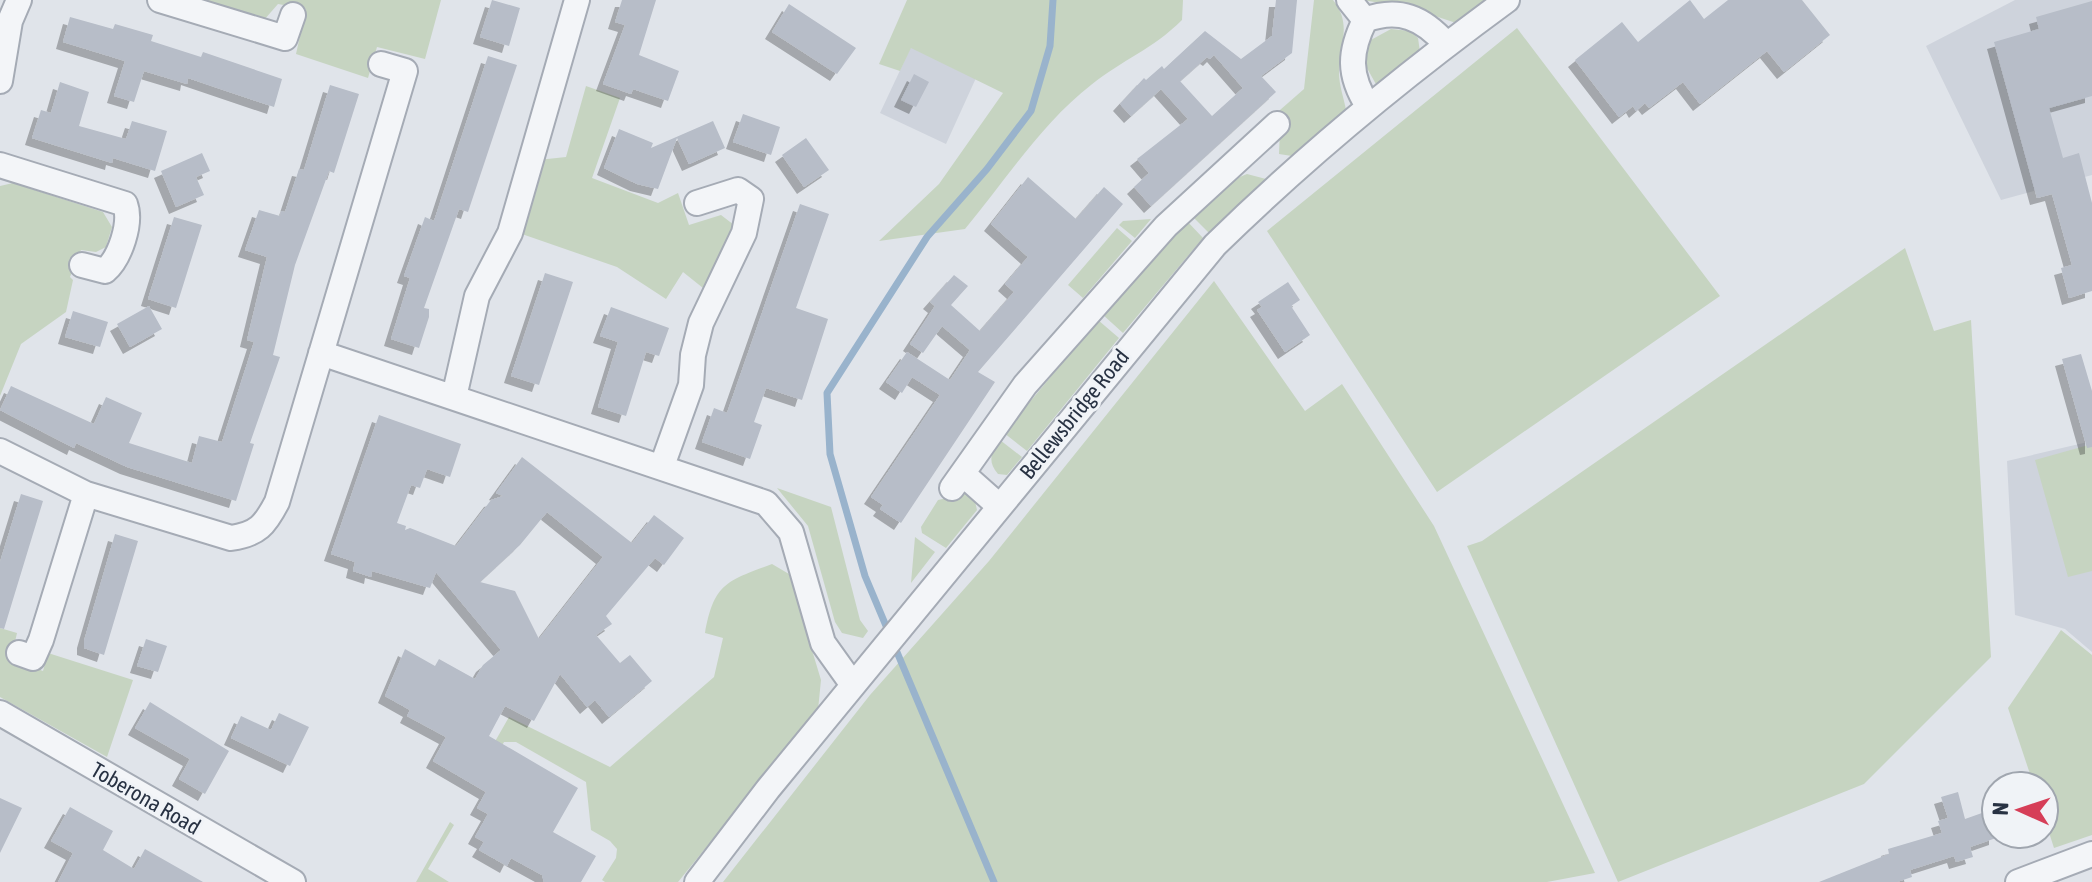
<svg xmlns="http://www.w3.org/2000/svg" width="2092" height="882" font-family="'Asap Condensed',sans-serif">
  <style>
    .built { fill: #ced3dc }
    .green { fill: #c6d4c1 }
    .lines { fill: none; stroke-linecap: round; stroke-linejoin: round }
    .stream { stroke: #99b3cc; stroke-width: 7 }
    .building { fill: #b7bdc8; fill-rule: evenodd; filter: url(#shadow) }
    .minor-casing { stroke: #a5abb5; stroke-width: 28 }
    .minor { stroke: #f3f5f8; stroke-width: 24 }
    .labels { text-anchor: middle; stroke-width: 6; stroke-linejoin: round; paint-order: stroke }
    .street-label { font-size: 22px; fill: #283243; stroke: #f0f3f7 }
  </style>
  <defs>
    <filter id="shadow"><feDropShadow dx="-7" dy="7" stdDeviation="0" flood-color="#0004"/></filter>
  </defs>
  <rect width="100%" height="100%" fill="#e0e4ea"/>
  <path class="built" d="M 2015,0 L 2092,0 L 2092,175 L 2001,200 L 1926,46 Z
    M 911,47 L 976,78 L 946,144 L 880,113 Z
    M 2092,441 L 2092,652 L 2065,629 L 2015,615 L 2007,461 Z"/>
  <path class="green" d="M 194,0 L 441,0 L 425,59 L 377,47 L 368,78 L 296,54 L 306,9 L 278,4 L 264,20 Z
    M 907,0 L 1183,0 L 1182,20 C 1153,49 1122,60 1091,85 C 1042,123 1005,181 965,229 L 879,241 L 939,184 L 1003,93 L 911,48 L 900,71 L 879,64 Z
    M 1314,0 L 1333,0 C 1353,25 1339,45 1339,73 C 1339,85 1344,99 1346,110 L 1292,156 L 1279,154 L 1280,129 L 1272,117 L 1304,89 Z
    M 1363,0 L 1487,0 L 1456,23 L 1414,9 Z
    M 1517,28 L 1720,296 L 1437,492 L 1267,231 Z
    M 1391,29 L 1410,31 L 1418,38 L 1420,52 L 1377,86 L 1363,61 L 1369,41 Z
    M 586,86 L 620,98 L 592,178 L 658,203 L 678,193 L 689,225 L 721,215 L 734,225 L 730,240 L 703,288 L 683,272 L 666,299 L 617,267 L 519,233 L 538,160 L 566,157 Z
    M 1247,174 L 1266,179 L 1209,233 L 1192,216 L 1230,181 Z
    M 13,183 L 103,212 L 112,227 L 106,247 L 96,252 L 81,250 L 70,277 L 73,280 L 66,312 L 21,344 L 0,396 L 0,186 Z
    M 1151,219 L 1135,238 L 1119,225 L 1123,221 Z
    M 1186,220 L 1203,238 L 1123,333 L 1102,314 Z
    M 1117,228 L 1132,241 L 1083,298 L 1068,285 Z
    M 1905,248 L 1934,331 L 1971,320 L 1991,657 L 1864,784 L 1618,882 L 1467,546 L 1482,541 Z
    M 1214,281 L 1305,411 L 1342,384 L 1434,526 L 1595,873 L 1547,882 L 723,882 L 870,695 L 989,561 Z
    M 1098,320 L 1119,338 L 1027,451 L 1004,433 Z
    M 1000,440 L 1022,457 L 1007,475 L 998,474 C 987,462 991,451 1000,440 Z
    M 2092,444 L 2092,571 L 2068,577 L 2035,460 Z
    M 777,488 L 831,507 L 860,620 L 868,631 L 863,638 L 842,633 L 835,622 L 808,526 Z
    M 965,494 L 974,497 L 977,510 L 946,548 L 922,533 L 921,527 L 938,500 Z
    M 915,537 L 935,552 L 911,583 Z
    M 772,564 L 789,574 L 821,680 L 818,710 L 678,882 L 605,882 L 602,880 L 616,858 L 617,849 L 610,841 L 591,830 L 586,782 L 516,742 L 504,742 L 500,749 L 493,745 L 509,717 L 610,767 L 714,677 L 723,638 L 705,633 C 714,583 727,581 772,564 Z
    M 0,628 L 17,633 L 11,659 L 43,671 L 48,653 L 133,680 L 107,757 L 0,697 Z
    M 2061,630 L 2092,655 L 2092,835 L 2054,848 L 2044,817 L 2044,786 L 2034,786 L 2008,708 Z
    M 450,822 L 454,825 L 428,869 L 449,882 L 416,882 Z"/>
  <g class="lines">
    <path class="stream" d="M 889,633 L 865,576 L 830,454 L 827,393 L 927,237 L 987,169 L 1031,111 L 1050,46 L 1053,0
      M 894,645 L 994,882"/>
  </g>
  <path class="building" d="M 492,0 L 520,8 L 509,46 L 480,37 Z
    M 622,0 L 656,0 L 639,55 L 679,71 L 668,101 L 633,89 L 631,94 L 603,84 L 625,25 L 615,22 Z
    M 1276,0 L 1297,0 L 1292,53 L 1261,76 L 1276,92 L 1151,206 L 1134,187 L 1149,173 L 1137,159 L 1188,119 L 1161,89 L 1131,116 L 1120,104 L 1144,78 L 1146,80 L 1162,66 L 1164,69 L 1205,31 L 1241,59 L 1272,36 ZM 1214,55 L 1243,88 L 1212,116 L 1180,81 L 1207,57 L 1210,59 Z
    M 1690,0 L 1704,19 L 1728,0 L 1802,0 L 1830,35 L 1784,72 L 1767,51 L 1700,104 L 1683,82 L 1649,108 L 1645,103 L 1636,111 L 1633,106 L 1619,117 L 1575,60 L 1622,22 L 1638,42 Z
    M 2092,1 L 2092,96 L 2049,108 L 2063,158 L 2079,153 L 2092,203 L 2092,291 L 2069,298 L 2061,268 L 2072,265 L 2052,194 L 2037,198 L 1994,42 L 2039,29 L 2036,17 Z
    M 789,4 L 856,48 L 837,74 L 772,32 Z
    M 70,17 L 113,29 L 115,24 L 153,35 L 151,41 L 201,57 L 203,52 L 282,79 L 274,107 L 188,78 L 187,84 L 144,71 L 134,102 L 114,96 L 125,61 L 63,42 Z
    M 488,56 L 517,65 L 468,212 L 459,209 L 424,308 L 429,309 L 429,317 L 419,348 L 391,339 L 410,278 L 404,276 L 425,217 L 434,221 Z
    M 914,74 L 929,82 L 916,107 L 901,100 Z
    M 60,82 L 89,92 L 79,126 L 126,139 L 132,121 L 167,131 L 155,171 L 113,158 L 112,163 L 32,138 L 41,110 L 51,113 Z
    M 330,85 L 359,94 L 334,173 L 329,171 L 295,265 L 273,355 L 280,357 L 250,443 L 254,444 L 236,501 L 127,467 L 76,443 L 74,448 L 0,410 L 11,386 L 94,424 L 106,397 L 142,413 L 129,443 L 192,463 L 199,436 L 222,442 L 254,342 L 247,340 L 267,257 L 245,250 L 259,210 L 280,216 L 281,211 L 285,212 L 299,169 L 304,170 Z
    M 743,114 L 780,127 L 771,155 L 733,142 Z
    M 713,121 L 725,148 L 689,164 L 677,138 L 658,189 L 637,184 L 604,168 L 619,129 L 653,143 L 651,148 Z
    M 806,138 L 829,170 L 804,187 L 782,155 Z
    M 202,153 L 210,171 L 196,177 L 204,195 L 176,207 L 161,171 Z
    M 1028,177 L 1076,219 L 1104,187 L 1123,204 L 978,372 L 995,382 L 901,523 L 880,509 L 883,505 L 871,497 L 940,395 L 912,377 L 902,393 L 886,382 L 907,352 L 950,380 L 970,350 L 942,326 L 923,353 L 910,344 L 935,306 L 930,302 L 954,275 L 968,286 L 951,305 L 980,331 L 1014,292 L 1005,284 L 1028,257 L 991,224 Z
    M 800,204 L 829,214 L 796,308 L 828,319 L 802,400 L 766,388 L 754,422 L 762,425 L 750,459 L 702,442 L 714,408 L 727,413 Z
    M 174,217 L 202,225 L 176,308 L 148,299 Z
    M 545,273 L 573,282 L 539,385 L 511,376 Z
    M 1288,282 L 1300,300 L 1291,306 L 1310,335 L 1285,352 L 1257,310 L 1262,307 L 1258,302 Z
    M 149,306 L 162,329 L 130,347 L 117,324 Z
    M 611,307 L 669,328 L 659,356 L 646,352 L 626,416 L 598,407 L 618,342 L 600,336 Z
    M 73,311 L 108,322 L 100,347 L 65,337 Z
    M 2081,354 L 2092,391 L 2092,447 L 2087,448 L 2062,359 Z
    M 379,415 L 461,444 L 450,477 L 427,469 L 420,488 L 411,485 L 397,523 L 406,526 L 405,530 L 410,528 L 456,546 L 491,500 L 503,496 L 496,493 L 522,457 L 632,543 L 654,515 L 684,538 L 664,565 L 655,558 L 606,616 L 612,624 L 596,635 L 620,663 L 630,655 L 652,681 L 609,717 L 595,700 L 587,707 L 560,674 L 534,721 L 505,706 L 489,736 L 578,788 L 553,832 L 596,856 L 581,882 L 544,882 L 542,875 L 511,858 L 507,866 L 479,850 L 484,842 L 475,837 L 488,814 L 477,808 L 486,792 L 433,761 L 446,737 L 407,716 L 410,710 L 385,696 L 405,649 L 435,666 L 439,659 L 475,679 L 483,665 L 501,650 L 436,572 L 430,588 L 372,571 L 371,577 L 353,571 L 355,562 L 331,554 ZM 547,512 L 603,557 L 539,639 L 515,591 L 480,582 L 520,545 Z
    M 21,494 L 43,501 L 4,629 L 0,628 L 0,562 Z
    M 115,534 L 138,541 L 104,655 L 84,648 L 84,641 Z
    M 146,639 L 167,646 L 158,672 L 137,666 Z
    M 150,702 L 229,751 L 205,794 L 179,779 L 190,759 L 135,728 Z
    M 279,713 L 309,727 L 290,766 L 231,738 L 241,716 L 271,730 Z
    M 1958,792 L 1965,819 L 1996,808 L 1996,838 L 1970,847 L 1973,857 L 1956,862 L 1954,856 L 1910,870 L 1912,877 L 1897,882 L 1819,882 L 1889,854 L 1888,849 L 1942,833 L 1938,821 L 1948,818 L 1941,797 Z
    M 0,798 L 22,808 L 0,853 Z
    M 70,807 L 113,831 L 103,850 L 134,869 L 145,849 L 203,882 L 58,882 L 73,853 L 51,841 Z"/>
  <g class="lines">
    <g class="minor-casing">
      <path id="minor" d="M 160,0 L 285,38 L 293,15
        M 1349,0 L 1365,20
        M 0,81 L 10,21 L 19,0
        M 1368,106 C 1348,75 1349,52 1365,20 C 1399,7 1423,18 1446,44
        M 0,165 L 125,204 C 132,223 120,258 105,271 L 82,265
        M 321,353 L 766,503 L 791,532 L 823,643 L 853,685
        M 454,397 L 477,296 L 510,233 L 577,0
        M 0,451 L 86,494 L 231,538 C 258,534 265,525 277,502 L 405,71 L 381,64
        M 662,466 L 691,385 L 693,355 L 701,323 L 744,233 L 751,199 L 738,190 L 697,203
        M 963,474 L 999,506
        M 952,488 L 1025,385 L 1166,226 L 1277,124
        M 19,653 L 33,658 L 41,640 L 86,494
        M 0,713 L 293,882
        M 697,882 L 768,789 L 1215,245 C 1307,155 1403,76 1507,0
        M 2018,882 L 2092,854"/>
    </g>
    <use href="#minor" class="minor"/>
  </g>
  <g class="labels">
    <g class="street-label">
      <text transform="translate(1074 414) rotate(-51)" y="8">Bellewsbridge Road</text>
      <text transform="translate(146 798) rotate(30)" y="8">Toberona Road</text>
    </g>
  </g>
  <g transform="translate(2020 810) rotate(273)"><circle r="38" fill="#f0f3f7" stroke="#a0a6af" stroke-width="2"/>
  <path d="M0-6L14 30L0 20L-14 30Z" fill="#d63e58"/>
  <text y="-12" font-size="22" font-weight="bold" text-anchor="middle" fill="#283243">N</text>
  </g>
</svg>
